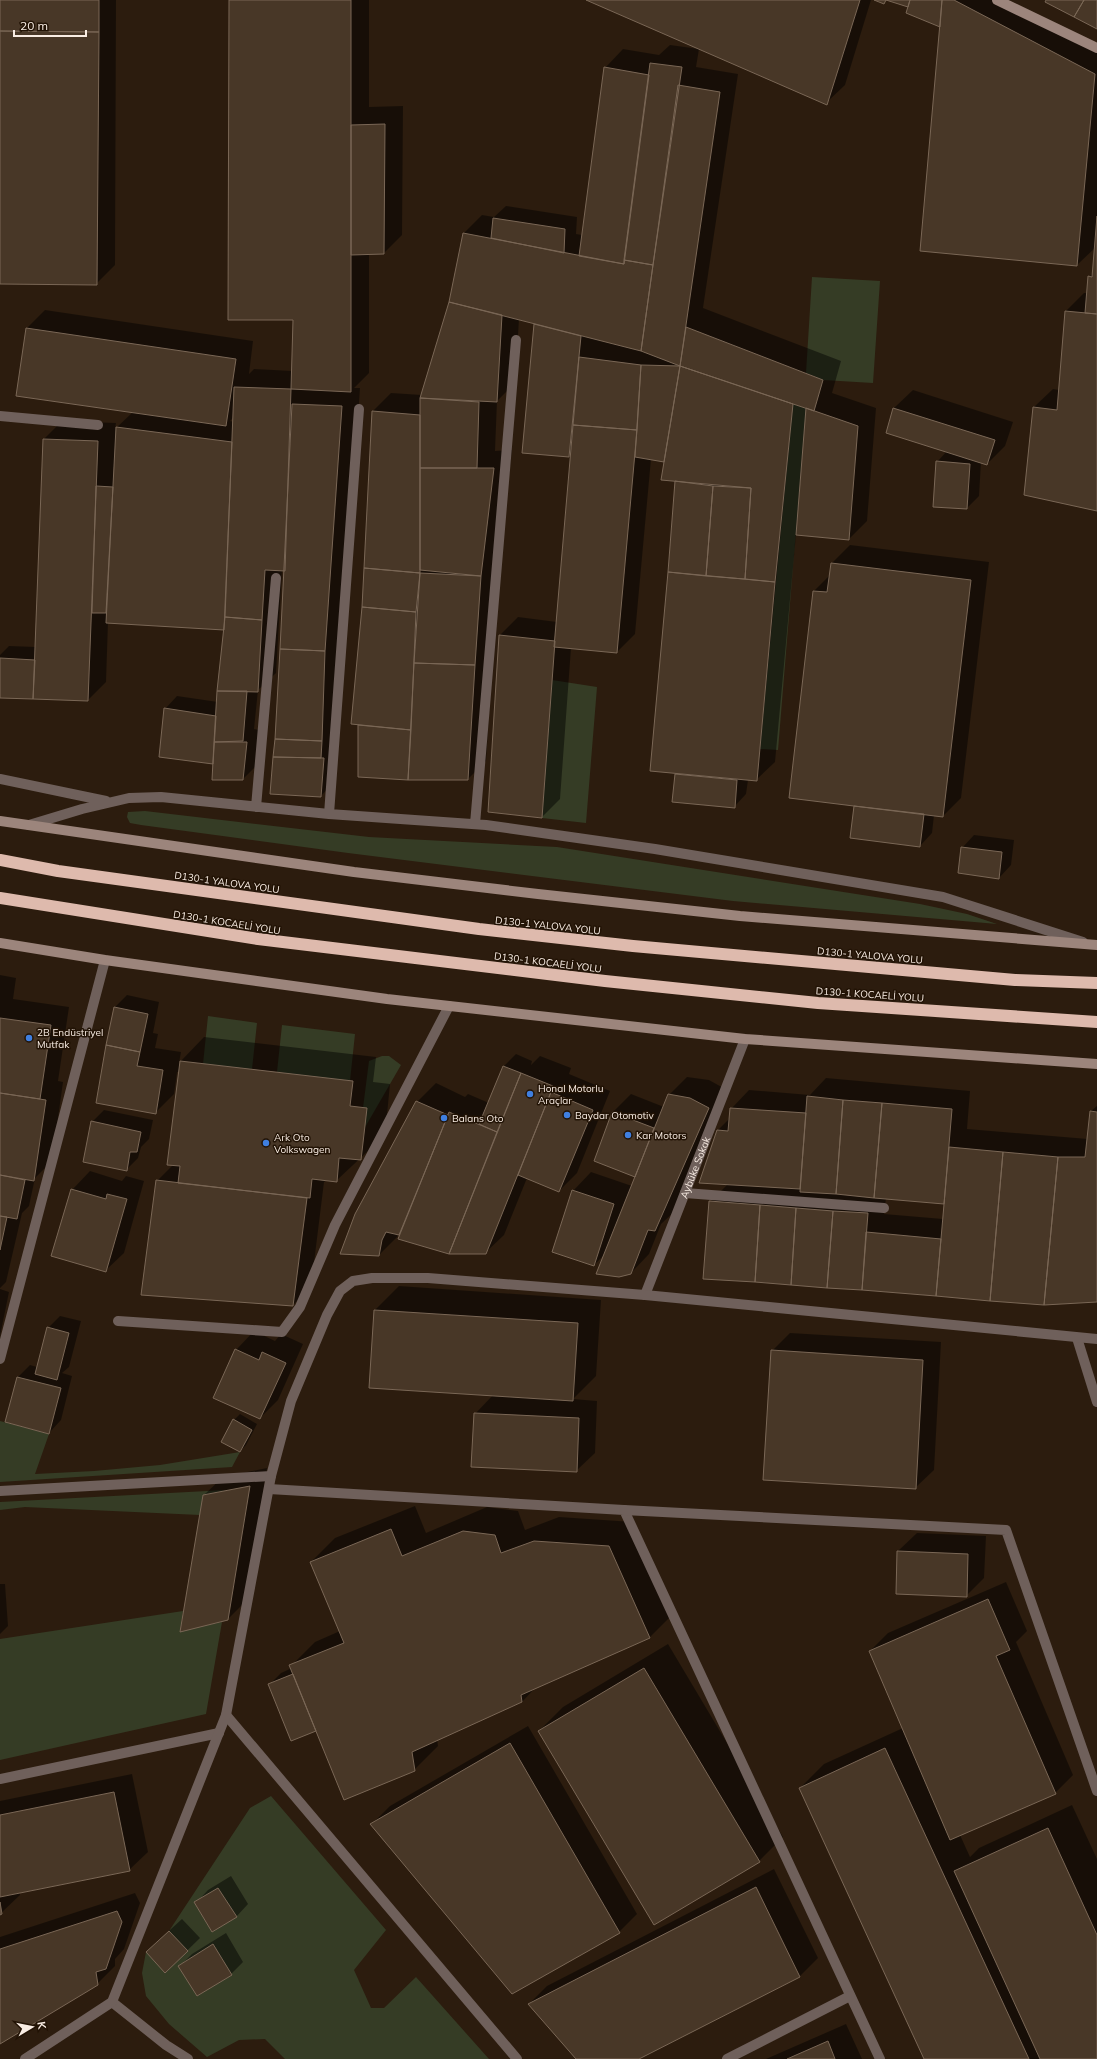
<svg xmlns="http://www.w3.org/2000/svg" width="1097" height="2059" font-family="Mulish,sans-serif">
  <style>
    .green { fill: #353c25 }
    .shadow { fill: #0007; fill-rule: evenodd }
    .building { fill: #483727; stroke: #7a6756 }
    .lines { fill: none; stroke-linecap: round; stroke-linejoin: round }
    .lane { stroke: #6f605b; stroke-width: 10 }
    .street { stroke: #6f605b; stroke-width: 10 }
    .secondary { stroke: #9c857c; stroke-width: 10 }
    .highway { stroke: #debaad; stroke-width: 12 }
    .shop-dot { fill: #3f7fe0; stroke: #221305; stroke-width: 1.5 }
    .labels { text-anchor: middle; stroke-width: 3; stroke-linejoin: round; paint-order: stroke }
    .street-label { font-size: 10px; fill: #f9ede4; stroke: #221305 }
    .poi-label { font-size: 10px; fill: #f9ede4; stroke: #221305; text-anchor: start }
  </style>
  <rect width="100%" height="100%" fill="#2c1c0e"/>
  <path class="green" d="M 812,277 L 880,281 L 873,383 L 823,380 L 806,373 Z
    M 793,404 L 806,408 L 778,750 L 760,749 Z
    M 552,680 L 597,687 L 586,823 L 542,818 Z
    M 145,811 L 369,837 L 557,847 L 920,904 L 967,914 L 997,924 L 733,901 L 348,853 L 141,825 L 130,823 L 127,817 L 128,812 Z
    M 208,1016 L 257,1023 L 252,1069 L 203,1064 Z
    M 282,1025 L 355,1034 L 350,1081 L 277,1072 Z
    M 382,1056 L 389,1056 L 401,1065 L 364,1129 L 367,1108 L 363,1108 L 369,1061 Z
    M 0,1421 L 49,1434 L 35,1474 L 94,1471 L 160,1465 L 240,1452 L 232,1467 L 0,1482 Z
    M 226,1490 L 203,1495 L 200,1515 L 25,1507 L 0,1510 L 0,1502 Z
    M 183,1611 L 180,1631 L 222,1622 L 206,1714 L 0,1760 L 0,1639 Z
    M 271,1796 L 386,1930 L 354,1970 L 371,2008 L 384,2008 L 416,1977 L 489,2059 L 285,2059 L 265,2039 L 239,2040 L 207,2057 L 169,2024 L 146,1996 L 142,1973 L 146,1952 L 169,1931 L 250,1808 Z"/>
  <path class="shadow" d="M 0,0 L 116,0 L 115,265 L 96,284 L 0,283 Z
    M 230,0 L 369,0 L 369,107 L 403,106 L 402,235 L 384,253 L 369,253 L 369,373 L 354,388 L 360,388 L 333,783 L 321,796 L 286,570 L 282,570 L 276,673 L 258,690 L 254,729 L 259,730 L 255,767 L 243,779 L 214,763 L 165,709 L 177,696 L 218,702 L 225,629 L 108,622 L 106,682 L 88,700 L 0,697 L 0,655 L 9,646 L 36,647 L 44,439 L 62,421 L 116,423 L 115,429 L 133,412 L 27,328 L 45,310 L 253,341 L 249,374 L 254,369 L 293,371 L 294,319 ZM 234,417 L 234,422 L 230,421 Z
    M 588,0 L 871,0 L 845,85 L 826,103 Z
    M 887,0 L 1007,0 L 1097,47 L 1097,510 L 1034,407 L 1053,389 L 1059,390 L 1066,311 L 1084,293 L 1087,293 L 1089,277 L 1094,272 L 1096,247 L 1077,265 L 941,24 L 909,7 Z
    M 670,45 L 699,49 L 696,67 L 738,74 L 703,308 L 841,361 L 832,393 L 876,408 L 867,521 L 849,539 L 796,534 L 775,762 L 756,780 L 748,780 L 746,794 L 734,807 L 673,801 L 676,773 L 676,480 L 665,461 L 651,459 L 635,634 L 617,652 L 571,648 L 560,799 L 542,817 L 500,635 L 518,617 L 557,622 L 570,456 L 523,452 L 535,323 L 519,319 L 515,383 L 497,401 L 495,451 L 512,450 L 499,557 L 486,761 L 468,779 L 435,780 L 359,776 L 359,724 L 373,411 L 391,393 L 422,395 L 450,302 L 464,233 L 482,215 L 494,217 L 506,206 L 577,217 L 576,234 L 582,235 L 605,68 L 623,49 L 659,55 Z
    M 913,390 L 1013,422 L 1005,446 L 987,464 L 981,462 L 979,496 L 967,508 L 937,462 L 947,451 L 887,432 L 894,408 Z
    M 850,545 L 989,562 L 961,798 L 943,816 L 934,815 L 932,833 L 920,846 L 855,805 L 790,798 L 814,591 L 830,575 L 832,563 Z
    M 974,835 L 1014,840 L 1011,865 L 999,878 L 962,848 Z
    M 0,975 L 16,978 L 13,999 L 69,1007 L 58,1081 L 63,1082 L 52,1161 L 35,1178 L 29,1206 L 22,1213 L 6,1282 L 0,1288 Z
    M 127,995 L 159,1002 L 153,1033 L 158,1034 L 155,1048 L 181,1052 L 179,1063 L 204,1037 L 376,1057 L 373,1082 L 390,1084 L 385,1135 L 336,1181 L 327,1180 L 324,1182 L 311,1287 L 293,1305 L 157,1181 L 173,1165 L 179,1072 L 177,1072 L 174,1094 L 156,1112 L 97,1103 L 114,1008 Z
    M 516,1054 L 532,1061 L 531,1065 L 540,1056 L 571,1068 L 569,1074 L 610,1091 L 577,1173 L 559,1191 L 527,1178 L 504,1235 L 485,1253 L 449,1253 L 398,1234 L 397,1237 L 379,1255 L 341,1253 L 417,1102 L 436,1083 L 465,1097 L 468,1094 L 489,1103 L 504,1066 Z
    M 687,1077 L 709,1080 L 727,1090 L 674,1212 L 661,1224 L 649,1254 L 631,1273 L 606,1253 L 594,1265 L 573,1191 L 591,1172 L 632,1186 L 637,1176 L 596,1161 L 613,1112 L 631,1094 L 664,1107 L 669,1095 Z
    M 826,1078 L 970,1091 L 967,1129 L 1088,1139 L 1091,1111 L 1097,1106 L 1097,1301 L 1044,1304 L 704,1278 L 710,1202 L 728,1184 L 718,1130 L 730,1118 L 731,1109 L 749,1090 L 810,1095 ZM 886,1198 L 945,1203 L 943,1219 L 884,1214 Z
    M 104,1110 L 153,1120 L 149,1139 L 141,1147 L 138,1158 L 126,1170 L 92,1122 Z
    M 90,1171 L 122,1181 L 126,1176 L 144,1181 L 124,1253 L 105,1271 L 72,1190 Z
    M 399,1286 L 601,1300 L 596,1376 L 573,1399 L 597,1401 L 595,1453 L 576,1471 L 475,1414 L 493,1395 L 375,1310 Z
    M 0,1289 L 9,1292 L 0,1336 Z
    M 60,1316 L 81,1321 L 69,1367 L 62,1373 L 72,1376 L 61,1420 L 49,1433 L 18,1377 L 30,1365 L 37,1367 L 48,1328 Z
    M 254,1331 L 275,1341 L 281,1334 L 303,1344 L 278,1400 L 260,1418 L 236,1350 Z
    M 790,1333 L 941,1342 L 934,1470 L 915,1488 L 772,1351 Z
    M 240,1414 L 257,1424 L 246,1445 L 240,1451 L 234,1420 Z
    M 267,1468 L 246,1601 L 228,1619 L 204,1495 L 223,1477 Z
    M 415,1506 L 426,1533 L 487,1507 L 518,1511 L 525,1530 L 559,1517 L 633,1522 L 674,1613 L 650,1637 L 535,1688 L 522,1702 L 437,1739 L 438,1746 L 414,1770 L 317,1729 L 269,1685 L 281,1673 L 292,1668 L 291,1666 L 315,1642 L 340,1631 L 311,1562 L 335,1538 Z
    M 917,1533 L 986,1536 L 984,1578 L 966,1596 L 898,1551 Z
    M 1006,1582 L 1027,1631 L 1016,1642 L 1073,1775 L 1055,1793 L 960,1835 L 970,1857 L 979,1848 L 1072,1805 L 1097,1859 L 1097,2059 L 925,2059 L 800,1788 L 824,1764 L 903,1728 L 870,1651 L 888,1633 Z
    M 0,1584 L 5,1584 L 8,1626 L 0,1634 Z
    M 668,1644 L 783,1837 L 759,1861 L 539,1731 L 563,1707 Z
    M 528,1726 L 637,1914 L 619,1932 L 372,1824 L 390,1806 Z
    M 132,1774 L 148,1852 L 129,1870 L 20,1892 L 20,1895 L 0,1914 L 0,1801 Z
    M 774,1869 L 818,1958 L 800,1976 L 636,2059 L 577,2059 L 529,2004 L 547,1986 Z
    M 231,1876 L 248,1904 L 236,1917 L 196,1903 L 208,1890 Z
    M 135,1893 L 140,1903 L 124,1949 L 115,1959 L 115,1966 L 97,1984 L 0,2042 L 0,1937 Z
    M 182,1919 L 200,1938 L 165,1972 L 159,1940 Z
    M 226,1933 L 243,1962 L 231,1974 L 180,1966 L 192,1954 Z
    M 846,2024 L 862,2059 L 766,2059 Z"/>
  <path class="building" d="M 0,0 L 99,0 L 99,32 L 0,31 Z
    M 229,0 L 351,0 L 351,392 L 291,389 L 293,320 L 228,320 Z
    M 586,0 L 860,0 L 827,105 Z
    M 874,0 L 886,0 L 884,4 Z
    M 886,0 L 910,0 L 908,7 Z
    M 910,0 L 942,0 L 940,27 L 906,13 Z
    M 942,0 L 954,0 L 1095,74 L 1077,266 L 920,251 Z
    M 1046,0 L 1084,0 L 1074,17 L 1045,2 Z
    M 1084,0 L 1097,0 L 1097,29 L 1074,17 Z
    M 0,31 L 99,32 L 97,285 L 0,284 Z
    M 650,63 L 682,67 L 653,265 L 624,260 Z
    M 604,67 L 649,75 L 624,264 L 579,256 Z
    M 678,85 L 720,92 L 680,366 L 641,351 Z
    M 385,124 L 384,254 L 351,255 L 351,125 Z
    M 1097,216 L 1097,314 L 1085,313 L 1088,276 L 1092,277 Z
    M 493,218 L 565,229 L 564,253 L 491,238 Z
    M 463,233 L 624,264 L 624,260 L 653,265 L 641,351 L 449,302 Z
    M 449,302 L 502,315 L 497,402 L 420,398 Z
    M 1065,311 L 1097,314 L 1097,511 L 1024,495 L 1033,407 L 1057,410 Z
    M 534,324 L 581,336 L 569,457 L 522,453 Z
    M 686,327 L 823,380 L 814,411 L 680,366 Z
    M 26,328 L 236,359 L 226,426 L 16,396 Z
    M 579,357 L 641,365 L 637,430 L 573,425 Z
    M 641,365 L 680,366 L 664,462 L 635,457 Z
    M 680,366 L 793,404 L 775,582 L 745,579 L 751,488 L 661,480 Z
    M 234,387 L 291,389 L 285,571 L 265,570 L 262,620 L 225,617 Z
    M 420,398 L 479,402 L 477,468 L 420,468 Z
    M 292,404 L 342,406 L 325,651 L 280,649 Z
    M 806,408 L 858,426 L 849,540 L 796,535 Z
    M 893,408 L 995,440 L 987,465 L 886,433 Z
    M 372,411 L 420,415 L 420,573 L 364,568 Z
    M 573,425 L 637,430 L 617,653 L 554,647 Z
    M 116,427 L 232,442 L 224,630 L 106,623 Z
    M 43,439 L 98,441 L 88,701 L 33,699 Z
    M 936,461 L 970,464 L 967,509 L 933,507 Z
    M 420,468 L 494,468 L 481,576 L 420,570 Z
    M 675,481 L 713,486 L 706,576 L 668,572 Z
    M 96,486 L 113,487 L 106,613 L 92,613 Z
    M 713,486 L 751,488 L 745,579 L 706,576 Z
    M 831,563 L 971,580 L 943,817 L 789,798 L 813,591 L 827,592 Z
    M 364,568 L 420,573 L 416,612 L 362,607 Z
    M 668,572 L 775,582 L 757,781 L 650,771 Z
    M 420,573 L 481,576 L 475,665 L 414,663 Z
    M 362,607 L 416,612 L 411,730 L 351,724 Z
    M 225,617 L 262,620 L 258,692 L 217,691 Z
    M 499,635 L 555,641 L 542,818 L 488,812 Z
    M 280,649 L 325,651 L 322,741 L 275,739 Z
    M 0,658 L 35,660 L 33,699 L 0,698 Z
    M 414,663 L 475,665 L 468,780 L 408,780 Z
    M 217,691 L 247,691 L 243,741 L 214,742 Z
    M 164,708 L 216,716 L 213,764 L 159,757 Z
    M 358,725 L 411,730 L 408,780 L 358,777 Z
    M 275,739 L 322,741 L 321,758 L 273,757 Z
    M 214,742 L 247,742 L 243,780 L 212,780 Z
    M 273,757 L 324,758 L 321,797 L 270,794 Z
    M 675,774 L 737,780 L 735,808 L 672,802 Z
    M 854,806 L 924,814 L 920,847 L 850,838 Z
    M 961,847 L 1002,852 L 999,879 L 958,873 Z
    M 114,1007 L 148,1014 L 140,1052 L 106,1045 Z
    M 0,1018 L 51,1025 L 40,1099 L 0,1093 Z
    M 106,1045 L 140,1052 L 137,1066 L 163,1070 L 156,1114 L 96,1103 Z
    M 180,1061 L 353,1081 L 350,1106 L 367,1108 L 361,1160 L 339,1158 L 337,1182 L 312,1179 L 310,1198 L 178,1183 L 180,1166 L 167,1165 Z
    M 503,1066 L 521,1073 L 497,1132 L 479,1124 Z
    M 521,1073 L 553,1086 L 551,1092 L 486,1254 L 449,1254 Z
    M 551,1092 L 593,1110 L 559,1192 L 518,1175 Z
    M 0,1093 L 46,1100 L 34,1181 L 0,1175 Z
    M 668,1094 L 690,1098 L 709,1108 L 655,1231 L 648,1230 L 631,1274 L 619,1277 L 596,1274 Z
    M 807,1096 L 843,1100 L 836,1194 L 800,1192 Z
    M 843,1100 L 882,1103 L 874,1198 L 836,1194 Z
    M 416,1101 L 448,1115 L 399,1235 L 386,1232 L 382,1240 L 379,1256 L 340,1254 L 355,1214 Z
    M 882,1103 L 952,1109 L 944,1204 L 874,1198 Z
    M 730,1108 L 806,1113 L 800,1189 L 699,1183 L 717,1130 L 728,1131 Z
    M 1090,1111 L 1097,1112 L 1097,1302 L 1044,1305 L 1058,1157 L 1085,1157 Z
    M 449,1112 L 497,1132 L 449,1254 L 398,1239 Z
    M 612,1112 L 654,1128 L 635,1177 L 594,1161 Z
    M 91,1121 L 141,1132 L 137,1152 L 130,1152 L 127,1171 L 83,1162 Z
    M 949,1147 L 1003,1152 L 990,1301 L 936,1296 Z
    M 1003,1152 L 1058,1157 L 1044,1305 L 990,1301 Z
    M 0,1175 L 25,1180 L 17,1219 L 0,1216 Z
    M 156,1180 L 307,1198 L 293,1306 L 141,1295 Z
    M 71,1189 L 106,1199 L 107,1194 L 127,1199 L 106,1272 L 51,1256 Z
    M 572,1190 L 614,1204 L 594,1266 L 552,1252 Z
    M 709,1201 L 760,1205 L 755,1282 L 703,1279 Z
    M 760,1205 L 796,1208 L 791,1285 L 755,1282 Z
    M 796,1208 L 833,1211 L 827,1288 L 791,1285 Z
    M 833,1211 L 868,1213 L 862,1290 L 827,1288 Z
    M 0,1216 L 7,1217 L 0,1250 Z
    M 866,1232 L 941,1239 L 936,1296 L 862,1290 Z
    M 374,1310 L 578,1323 L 573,1401 L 369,1388 Z
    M 47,1327 L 69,1333 L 57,1380 L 35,1374 Z
    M 235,1349 L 259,1360 L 262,1352 L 286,1363 L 260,1419 L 213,1398 Z
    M 771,1350 L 923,1360 L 916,1489 L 763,1480 Z
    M 17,1377 L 61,1388 L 49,1434 L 5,1422 Z
    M 474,1413 L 579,1418 L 577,1472 L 471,1467 Z
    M 233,1419 L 252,1430 L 240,1452 L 221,1442 Z
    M 250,1486 L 228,1620 L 180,1632 L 203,1495 Z
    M 391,1529 L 402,1556 L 463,1531 L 495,1535 L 501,1553 L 534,1541 L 609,1546 L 650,1638 L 521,1695 L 522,1702 L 412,1752 L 415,1771 L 344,1800 L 289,1665 L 344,1643 L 310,1562 Z
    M 897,1551 L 968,1554 L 967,1597 L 896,1594 Z
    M 988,1599 L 1010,1650 L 996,1656 L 1056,1794 L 950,1840 L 869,1651 Z
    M 644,1668 L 760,1862 L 654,1925 L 538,1731 Z
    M 293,1674 L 316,1731 L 291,1741 L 268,1684 Z
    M 510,1743 L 620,1933 L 512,1994 L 370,1824 Z
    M 885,1748 L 1029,2059 L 924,2059 L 799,1788 Z
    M 114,1792 L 130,1871 L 0,1897 L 0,1815 Z
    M 1048,1828 L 1097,1935 L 1097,2059 L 1040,2059 L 954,1871 Z
    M 756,1887 L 800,1977 L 639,2059 L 576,2059 L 528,2004 Z
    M 218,1888 L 237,1917 L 212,1932 L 194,1902 Z
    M 0,1902 L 2,1914 L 0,1915 Z
    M 117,1911 L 122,1922 L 106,1969 L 96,1972 L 98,1985 L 0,2044 L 0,1949 Z
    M 169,1931 L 188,1951 L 165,1973 L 146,1952 Z
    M 213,1944 L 232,1975 L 197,1996 L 178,1966 Z
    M 828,2041 L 835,2059 L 787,2059 Z"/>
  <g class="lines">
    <path class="lane" d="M 0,416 L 98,425
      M 0,779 L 106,801
      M 256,807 L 276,578
      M 329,814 L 359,409
      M 475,824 L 516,340
      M 29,825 L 82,809 L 129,798 L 161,797 L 329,814 L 486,825 L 655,849 L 943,897 L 1083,942
      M 685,1193 L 884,1208
      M 118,1321 L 282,1332 L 300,1307 L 335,1225 L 449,1006"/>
    <g class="street">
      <path id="s1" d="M 645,1295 L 745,1039"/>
      <path d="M 1077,1338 L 1097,1402"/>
      <path d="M 0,1359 L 105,960"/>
      <path d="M 269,1489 L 624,1510 L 880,2059"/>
      <path d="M 0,1491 L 271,1476"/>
      <path d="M 624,1510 L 1006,1530 L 1097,1791"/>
      <path d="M 226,1715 L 517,2059"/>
      <path d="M 0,1779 L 219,1733"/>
      <path d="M 112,2002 L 166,2045 L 188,2059"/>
      <path d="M 25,2059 L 112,2002 L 226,1715 L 271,1476 L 291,1401 L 327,1315 L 340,1291 L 353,1281 L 372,1278 L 428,1278 L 645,1295 L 1097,1339"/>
      <path d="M 727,2059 L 850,1996"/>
    </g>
    <path class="secondary" d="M 997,0 L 1097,48
      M 0,821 L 354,872 L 538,894 L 740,916 L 1097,945
      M 0,943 L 105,960 L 387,999 L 745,1039 L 1097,1064"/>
    <path class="highway" d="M 0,860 L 58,871 L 479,929 L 633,946 L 1015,980 L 1097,983
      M 0,898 L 258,939 L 605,981 L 818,1003 L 1097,1022"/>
  </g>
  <g class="shop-dot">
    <circle cx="29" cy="1038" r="4"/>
    <circle cx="530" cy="1094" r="4"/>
    <circle cx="567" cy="1115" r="4"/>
    <circle cx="444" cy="1118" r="4"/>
    <circle cx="628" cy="1135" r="4"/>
    <circle cx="266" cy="1143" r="4"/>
  </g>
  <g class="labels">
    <g class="street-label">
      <text transform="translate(227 882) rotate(8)" y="4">D130-1 YALOVA YOLU</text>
      <text transform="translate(227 922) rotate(9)" y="4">D130-1 KOCAELİ YOLU</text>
      <text transform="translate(548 925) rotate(6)" y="4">D130-1 YALOVA YOLU</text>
      <text transform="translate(870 955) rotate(5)" y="4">D130-1 YALOVA YOLU</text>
      <text transform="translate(548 962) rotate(7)" y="4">D130-1 KOCAELİ YOLU</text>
      <text transform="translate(870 994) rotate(4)" y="4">D130-1 KOCAELİ YOLU</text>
      <text dy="4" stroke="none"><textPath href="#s1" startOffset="137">Aybüke Sokak</textPath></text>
    </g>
    <g class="poi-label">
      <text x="37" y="1036">2B Endüstriyel<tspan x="37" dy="12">Mutfak</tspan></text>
      <text x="538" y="1092">Honal Motorlu<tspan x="538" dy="12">Araçlar</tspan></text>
      <text x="575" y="1119">Baydar Otomotiv</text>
      <text x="452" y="1122">Balans Oto</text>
      <text x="636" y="1139">Kar Motors</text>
      <text x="274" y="1141">Ark Oto<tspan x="274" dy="12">Volkswagen</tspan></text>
    </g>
  </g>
  <g transform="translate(32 2027) rotate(80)" stroke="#221305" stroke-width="3" paint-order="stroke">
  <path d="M0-3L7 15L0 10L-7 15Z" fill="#f9ede4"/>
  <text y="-6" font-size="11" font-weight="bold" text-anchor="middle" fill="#f9ede4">K</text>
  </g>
  <path d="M14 30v6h72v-6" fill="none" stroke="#f9ede4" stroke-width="2"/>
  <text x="20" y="30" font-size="12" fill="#f9ede4" stroke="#221305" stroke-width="3" paint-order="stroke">20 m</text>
</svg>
